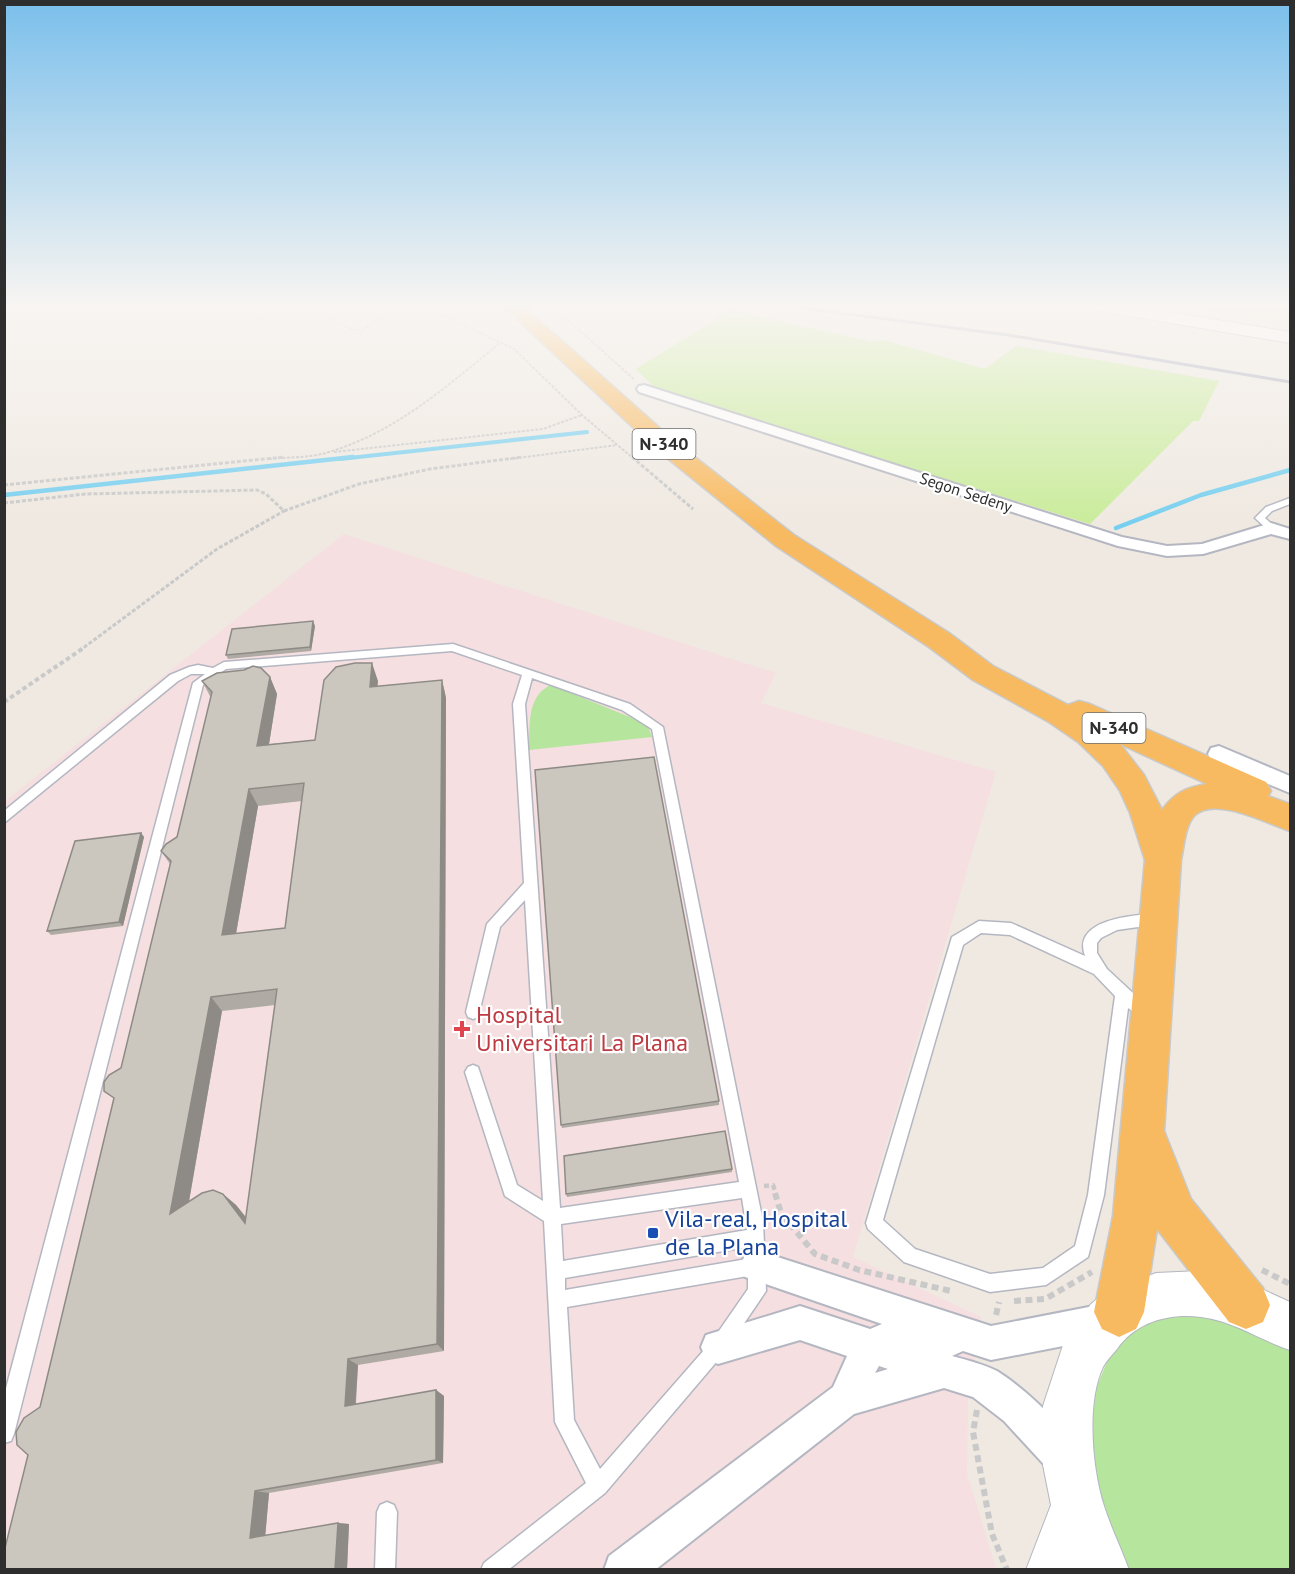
<svg xmlns="http://www.w3.org/2000/svg" width="1295" height="1574" font-family="'PT Sans',sans-serif">
  <style>
    .education { fill: #f0e6d1 }
    .medical { fill: #f5dfe0 }
    .green { fill: #b6e59e }
    .pitch { fill: #c9ec9a }
    .lines { fill: none; stroke-linecap: round; stroke-linejoin: round }
    .stream-far1 { stroke: #75cff0; stroke-width: 4 }
    .stream { stroke: #75cff0; stroke-width: 4.5 }
    .service-casing { stroke: #b4b7c1; stroke-width: 3 }
    .minor-casing { stroke: #b4b7c1; stroke-width: 4 }
    .secondary-casing { stroke: #b4b7c1; stroke-width: 2 }
    .trunk-casing { stroke: #c9c9c9; stroke-width: 3 }
    .path-far4 { stroke: #c9c9c9; stroke-width: 2; stroke-dasharray: 3 1.5; stroke-linecap: butt }
    .path-far3 { stroke: #c9c9c9; stroke-width: 3; stroke-dasharray: 4 2; stroke-linecap: butt }
    .path-far2 { stroke: #c9c9c9; stroke-width: 4; stroke-dasharray: 4.5 3; stroke-linecap: butt }
    .path-far1 { stroke: #c9c9c9; stroke-width: 4.5; stroke-dasharray: 5 4; stroke-linecap: butt }
    .path { stroke: #c9c9c9; stroke-width: 6; stroke-dasharray: 7 4.5; stroke-linecap: butt }
    .service { fill: #fff; fill-rule: evenodd }
    .minor { fill: #fff; fill-rule: evenodd }
    .secondary { fill: #fff; fill-rule: evenodd }
    .trunk { fill: #f8ba60; fill-rule: evenodd }
    .rail { stroke: #a3a6b8; stroke-width: 3 }
    .wall { fill: #afaba4; fill-rule: evenodd }
    .shaded-wall { fill: #8e8b86 }
    .building { fill: #cbc7bf; stroke: #8e8b86; stroke-width: 1.5; fill-rule: evenodd }
    .health-dot { fill: #e0444e; stroke: #fff; stroke-width: 2 }
    .transit-dot { fill: #1a4fb4; stroke: #fff; stroke-width: 2 }
    .labels { text-anchor: middle; stroke-width: 4.5; stroke-linejoin: round; paint-order: stroke }
    .far-street-label { font-size: 16px; fill: #2e2e2e; stroke: #fff }
    .shield { fill: #fff; stroke: #6d6d6d; stroke-width: 1.5 }
    .shield-label { font-size: 18px; font-weight: bold; fill: #2e2e2e }
    .near-health-label { font-size: 24px; fill: #be3a42; stroke: #fff; text-anchor: start }
    .near-transit-label { font-size: 24px; fill: #164399; stroke: #fff; text-anchor: start }
  </style>
  <rect width="100%" height="100%" fill="#efe9e1"/>
  <path class="education" d="M 1167,305 L 1290,305 L 1290,326 Z"/>
  <path class="medical" d="M 344,534 L 776,673 L 761,703 L 996,772 L 853,1257 L 981,1317 L 968,1395 L 967,1473 L 996,1569 L 5,1570 L 5,801 Z"/>
  <path class="green" d="M 551,685 L 647,724 L 652,737 L 529,750 C 530,727 526,696 551,685 Z
    M 1198,1313 L 1290,1347 L 1290,1569 L 1126,1569 L 1093,1493 L 1090,1403 L 1111,1352 L 1141,1324 L 1160,1318 Z"/>
  <path class="pitch" d="M 731,310 L 872,342 L 883,340 L 985,369 L 1016,346 L 1219,381 L 1199,421 L 1193,421 L 1090,524 L 657,390 L 636,369 Z"/>
  <g class="lines">
    <path class="stream-far1" d="M 340,459 L 587,432"/>
    <path class="stream" d="M 4,495 L 353,457
      M 1116,528 L 1201,495 L 1290,470"/>
    <g class="service-casing">
      <path id="service" d="M 1290,498 L 1290,504 L 1272,511 L 1265,518 L 1274,526 L 1274,530 L 1268,530 L 1255,518 L 1266,507 Z
        M 453,644 L 630,704 L 663,727 L 763,1222 L 766,1291 L 724,1353 L 605,1493 L 508,1570 L 481,1570 L 484,1563 L 586,1483 L 555,1422 L 544,1221 L 505,1196 L 465,1072 L 468,1067 L 473,1065 L 478,1067 L 517,1185 L 543,1201 L 525,900 L 500,927 L 478,1017 L 473,1019 L 468,1017 L 466,1012 L 487,924 L 524,883 L 513,704 L 522,675 L 452,651 L 226,669 L 203,685 L 14,1434 L 11,1441 L 4,1443 L 4,1396 L 193,683 L 205,674 L 191,674 L 178,681 L 4,823 L 4,811 L 170,675 L 189,667 L 198,665 L 213,668 L 224,662 ZM 532,678 L 622,710 L 652,729 L 739,1182 L 560,1208 L 525,704 ZM 742,1198 L 747,1230 L 563,1261 L 561,1224 ZM 747,1247 L 747,1259 L 565,1290 L 565,1278 ZM 748,1276 L 748,1289 L 712,1341 L 600,1469 L 574,1420 L 567,1307 Z
        M 1154,914 L 1159,916 L 1161,920 L 1159,924 L 1117,930 L 1101,938 L 1097,943 L 1097,953 L 1107,969 L 1148,1007 L 1150,1012 L 1148,1017 L 1143,1019 L 1128,1008 L 1104,1195 L 1088,1257 L 1046,1285 L 990,1292 L 904,1262 L 868,1229 L 866,1223 L 952,937 L 979,921 L 1011,923 L 1085,956 C 1072,920 1131,915 1154,914 ZM 981,933 L 1010,935 L 1094,974 L 1115,996 L 1088,1195 L 1075,1246 L 1043,1268 L 990,1274 L 915,1249 L 883,1220 L 963,945 Z
        M 387,1502 L 394,1505 L 397,1512 L 395,1570 L 375,1570 L 377,1512 L 380,1505 Z"/>
    </g>
    <g class="minor-casing">
      <path id="minor" d="M 644,385 L 1122,537 L 1167,546 L 1202,544 L 1271,523 L 1290,529 L 1290,539 L 1271,534 L 1203,554 L 1167,556 L 1118,546 L 639,392 L 637,389 L 639,386 Z
        M 1219,746 L 1290,776 L 1290,793 L 1211,760 L 1208,754 L 1211,748 Z
        M 756,1250 L 991,1326 L 1104,1304 L 1116,1309 L 1121,1321 L 1116,1333 L 1104,1338 L 991,1360 L 963,1351 L 952,1356 C 967,1360 983,1364 997,1371 C 1024,1388 1069,1429 1081,1458 L 1076,1471 L 1063,1476 L 1050,1471 L 1004,1421 L 973,1397 L 944,1388 L 854,1414 L 655,1570 L 604,1570 L 609,1556 L 833,1387 L 847,1356 L 800,1340 L 718,1364 L 706,1359 L 701,1347 L 706,1335 L 800,1306 L 870,1329 L 882,1324 L 745,1277 L 740,1266 L 745,1255 ZM 879,1366 L 888,1369 L 875,1373 Z"/>
    </g>
    <g class="secondary-casing">
      <path id="secondary" d="M 1085,305 L 1127,305 L 1290,332 L 1290,343 L 1093,310 Z
        M 1200,1271 L 1246,1282 L 1290,1302 L 1290,1350 C 1259,1340 1237,1322 1201,1317 C 1169,1313 1136,1322 1117,1349 C 1112,1355 1106,1361 1103,1367 C 1086,1403 1092,1469 1104,1506 C 1111,1528 1121,1548 1129,1570 L 1026,1570 L 1051,1505 L 1043,1465 L 1043,1406 L 1065,1339 L 1091,1304 L 1102,1295 L 1156,1273 Z"/>
    </g>
    <g class="trunk-casing">
      <path id="trunk" d="M 502,305 L 522,305 L 672,439 L 794,535 L 949,633 L 993,666 L 1068,705 L 1079,701 L 1090,704 L 1266,782 L 1271,791 L 1268,796 L 1290,804 L 1290,831 C 1268,824 1216,796 1195,815 C 1185,825 1184,846 1181,860 L 1164,1131 L 1191,1199 L 1263,1288 L 1270,1305 L 1263,1322 L 1246,1329 L 1229,1322 L 1157,1229 L 1144,1312 L 1136,1329 L 1119,1337 L 1102,1329 L 1094,1312 L 1113,1216 L 1145,860 L 1130,813 L 1120,791 L 1103,766 L 1078,742 L 1049,722 L 973,680 L 929,647 L 776,546 L 656,449 ZM 1120,744 L 1207,784 C 1187,787 1174,793 1162,810 L 1144,775 Z"/>
    </g>
    <path class="path-far4" d="M 305,305 L 353,330 L 364,329 L 401,305
      M 416,305 L 444,316
      M 459,305 L 444,316 L 514,349 L 582,415 L 634,459
      M 551,305 L 635,380
      M 258,319 L 288,305
      M 334,452 L 543,429 L 582,415
      M 269,459 C 288,457 311,458 329,452 C 396,432 447,386 500,343
      M 510,459 L 617,445"/>
    <path class="path-far3" d="M 632,457 L 693,509
      M 4,485 L 284,457
      M 4,503 L 85,494 L 257,490 L 266,494 L 284,511 L 359,484 L 430,469 L 522,457
      M 79,651 L 217,549 L 284,511"/>
    <path class="path-far2" d="M 4,702 L 82,649"/>
    <path class="path-far1" d="M 764,1186 L 773,1185 L 776,1194"/>
    <path class="path" d="M 775,1193 L 781,1213 L 815,1254 L 859,1270 L 951,1291
      M 1262,1270 L 1290,1284
      M 1014,1301 L 1045,1299 L 1092,1272
      M 996,1315 L 999,1302
      M 977,1410 L 973,1432 L 992,1534 L 1007,1570"/>
    <use href="#service" class="service"/>
    <use href="#minor" class="minor"/>
    <use href="#secondary" class="secondary"/>
    <use href="#trunk" class="trunk"/>
    <path class="rail" d="M 779,305 L 1008,335 L 1290,382"/>
  </g>
  <path class="wall" d="M 315,626 L 311,651 L 228,659 L 226,655 Z
    M 270,677 L 277,694 L 269,744 L 315,740 L 378,681 L 377,686 L 442,680 L 446,698 L 444,1351 L 358,1365 L 356,1404 L 436,1390 L 444,1396 L 443,1463 L 269,1493 L 265,1536 L 338,1523 L 349,1524 L 347,1569 L 4,1569 L 40,1407 L 170,864 L 161,851 L 177,837 L 211,698 L 202,681 ZM 302,801 L 285,928 L 236,934 L 258,806 ZM 275,1005 L 246,1217 L 236,1205 L 223,1194 L 189,1202 L 222,1011 Z
    M 141,833 L 144,837 L 123,926 L 51,935 L 47,931 Z
    M 719,1101 L 719,1105 L 562,1128 L 561,1125 Z
    M 732,1169 L 732,1172 L 567,1197 L 566,1194 Z"/>
  <path class="shaded-wall" d="M 313,621 L 315,626 L 311,651 L 310,647 Z
    M 372,663 L 378,681 L 376,704 L 370,687 Z
    M 270,677 L 277,694 L 266,763 L 257,746 Z
    M 442,680 L 446,698 L 444,1351 L 437,1344 Z
    M 249,789 L 258,806 L 233,951 L 222,935 Z
    M 141,833 L 144,837 L 123,926 L 119,922 Z
    M 211,997 L 222,1011 L 185,1224 L 170,1214 Z
    M 223,1194 L 236,1205 L 258,1233 L 245,1223 Z
    M 348,1359 L 358,1365 L 355,1410 L 345,1406 Z
    M 436,1390 L 444,1396 L 443,1463 L 436,1460 Z
    M 255,1491 L 269,1493 L 265,1539 L 250,1538 Z
    M 338,1523 L 349,1524 L 347,1569 L 335,1569 Z"/>
  <path class="building" d="M 313,621 L 310,647 L 226,655 L 232,629 Z
    M 355,663 L 372,663 L 370,687 L 442,680 L 437,1344 L 348,1359 L 345,1406 L 436,1390 L 436,1460 L 255,1491 L 250,1538 L 338,1523 L 335,1569 L 4,1569 L 4,1552 L 28,1455 L 17,1445 L 16,1432 L 24,1418 L 40,1407 L 114,1098 L 104,1091 L 104,1082 L 109,1075 L 121,1068 L 171,861 L 161,851 L 166,844 L 177,837 L 212,692 L 202,681 L 217,673 L 244,670 L 253,666 L 261,668 L 270,677 L 257,746 L 315,740 L 324,680 L 336,667 ZM 304,783 L 285,928 L 222,935 L 249,789 ZM 277,989 L 245,1223 L 223,1194 L 213,1190 L 202,1193 L 170,1214 L 211,997 Z
    M 654,757 L 719,1101 L 561,1125 L 535,770 Z
    M 141,833 L 119,922 L 47,931 L 75,841 Z
    M 725,1131 L 732,1169 L 566,1194 L 564,1156 Z"/>
  <linearGradient id="sky" x2="0" y2="1"><stop stop-color="#7abfeb"/><stop offset="0.58" stop-color="#f8f5f2"/><stop offset="1" stop-color="#f8f5f2" stop-opacity="0"/></linearGradient>
  <rect width="1295" height="526" fill="url(#sky)"/>
  <path class="health-dot" d="M459 1020h6v6h6v6h-6v6h-6v-6h-6v-6h6z"/>
  <rect class="transit-dot" x="647" y="1227" width="12" height="12" rx="3"/>
  <g class="labels">
    <g class="far-street-label">
      <text transform="translate(966 492) rotate(18)" y="6">Segon Sedeny</text>
    </g>
    <g class="shield">
      <rect x="632.5" y="429" width="63" height="30" rx="4.5"/>
      <rect x="1082.5" y="713" width="63" height="30" rx="4.5"/>
    </g>
    <g class="shield-label">
      <text x="664" y="450">N-340</text>
      <text x="1114" y="734">N-340</text>
    </g>
    <g class="near-health-label">
      <text x="476" y="1023">Hospital<tspan x="476" dy="28">Universitari La Plana</tspan></text>
    </g>
    <g class="near-transit-label">
      <text x="665" y="1227">Vila-real, Hospital<tspan x="665" dy="28">de la Plana</tspan></text>
    </g>
  </g>
  <rect width="1295" height="1574" fill="none" stroke="#2e2e2e" stroke-width="12"/>
</svg>
